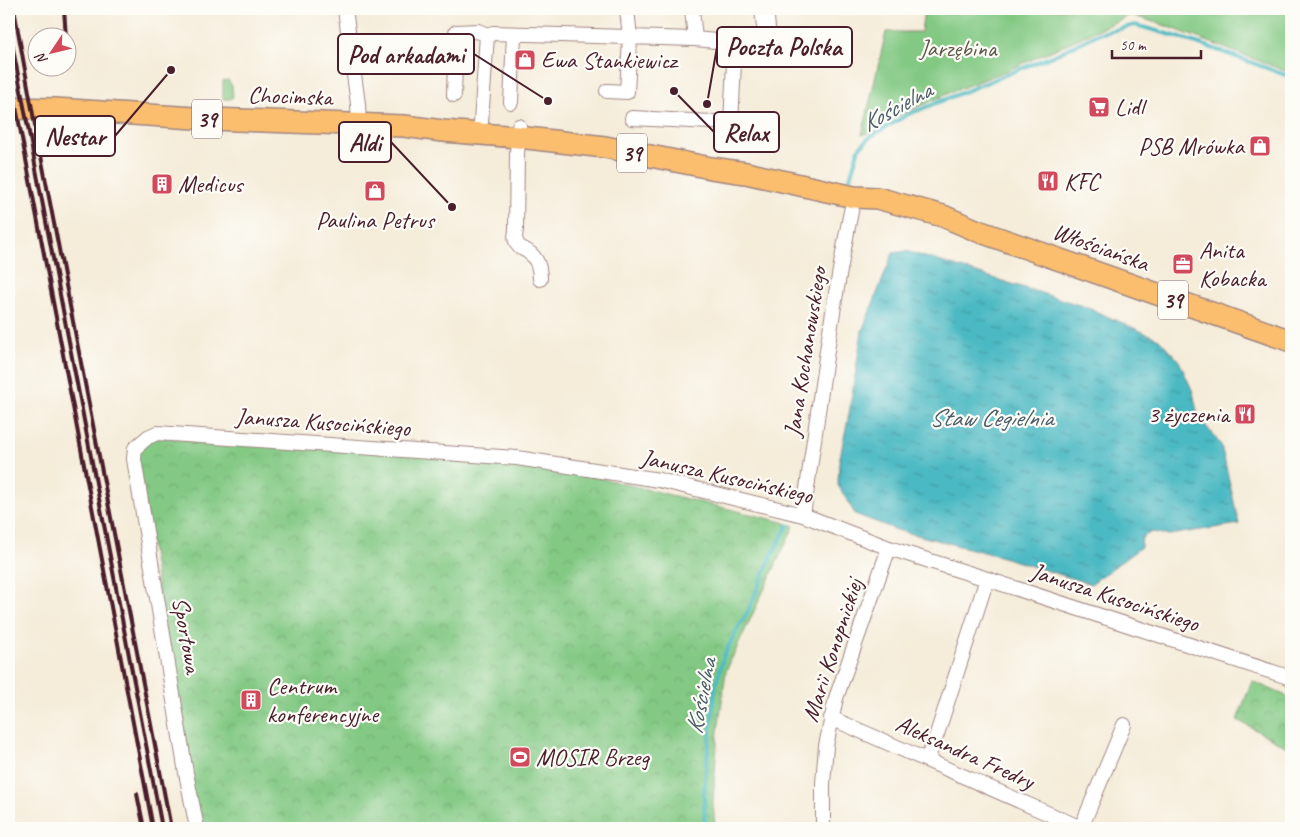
<svg xmlns="http://www.w3.org/2000/svg" width="1300" height="837" font-family="Caveat,sans-serif">
  <style>
    .green { fill: #83c984; stroke: #667458 }
    .park { fill: url(#park-crowns); stroke: #667458 }
    .water { fill: url(#water-ripples); stroke: #4a6c77 }
    .lines { fill: none; stroke-linecap: round; stroke-linejoin: round }
    .stream { stroke: #4bb9c3; stroke-width: 4 }
    .minor-casing { stroke: #a08682; stroke-width: 16 }
    .tertiary-casing { stroke: #a08682; stroke-width: 20 }
    .primary-casing { stroke: #a08682; stroke-width: 24 }
    .minor { stroke: #fff; stroke-width: 14 }
    .tertiary { stroke: #fff; stroke-width: 18 }
    .primary { stroke: #fbbe6e; stroke-width: 21 }
    .rail { stroke: #4a1f2b; stroke-width: 4 }
    .labels { text-anchor: middle; stroke-width: 4.5; stroke-linejoin: round; paint-order: stroke }
    .shield { fill: #fdfcf7; stroke: #806168; stroke-width: 1 }
    .shield-label { font-size: 22px; font-weight: bold; fill: #4a1f2b }
    .park-label { font-size: 24px; fill: #5e5a4a; stroke: #fdfcf7 }
    .poi-label { font-size: 24px; fill: #4a1f2b; stroke: #fdfcf7; text-anchor: start }
    .street-label { font-size: 24px; fill: #4a1f2b; stroke: #fdfcf7 }
    .water-label { font-size: 25px; font-style: italic; fill: #4a5d68; stroke: #fdfcf7 }
    .leader { fill: none; stroke: #4a1f2b; stroke-width: 2 }
    .callout-dot { fill: #4a1f2b; stroke: #fdfcf7; stroke-width: 2 }
    .callout { fill: #fdfcf7; stroke: #4a1f2b; stroke-width: 2 }
    .callout-label { font-size: 25px; text-anchor: middle; font-weight: bold; fill: #4a1f2b }
  </style>
  <defs>
    <pattern id="park-crowns" width="20" height="18" patternUnits="userSpaceOnUse" patternTransform="scale(1.25)"><rect width="20" height="18" fill="#83c984"/><path d="M2 6a3 3 0 1 1 6 0M12 15a3 3 0 1 1 6 0" fill="none" stroke="#73ac72"/></pattern>
    <pattern id="water-ripples" width="26" height="14" patternUnits="userSpaceOnUse" patternTransform="scale(1.25)"><rect width="26" height="14" fill="#4bb9c3"/><path d="M2 4q2-2 4 0t4 0M15 11q2-2 4 0t4 0" fill="none" stroke="#40969f"/></pattern>
  </defs>
  <rect width="100%" height="100%" fill="#fdfcf7"/>
  <filter id="ink" filterUnits="userSpaceOnUse"><feTurbulence type="fractalNoise" baseFrequency=".02" numOctaves="2"/><feDisplacementMap in="SourceGraphic" scale="10" xChannelSelector="R" yChannelSelector="G"/><feConvolveMatrix kernelMatrix="1 2 1 2 8 2 1 2 1" color-interpolation-filters="sRGB"/></filter>
  <filter id="wash" filterUnits="userSpaceOnUse"><feTurbulence type="fractalNoise" baseFrequency=".0096" numOctaves="4" result="noise"/><feDisplacementMap in="SourceGraphic" scale="20" xChannelSelector="R" yChannelSelector="G"/><feGaussianBlur stdDeviation="1.12" result="paint"/><feColorMatrix in="noise" values="0 0 0 0 0 0 0 0 0 0 0 0 0 0 0 0 0 1.4 0 .05"/><feComposite in="paint" operator="in"/></filter>
  <g filter="url(#wash)">
    <rect width="100%" height="100%" fill="#f5ecd9"/>
    <path class="green" d="M 924,9 L 1291,9 L 1291,73 L 1169,27 L 1131,15 L 1011,69 L 954,91 L 895,117 L 870,132 L 862,135 L 886,32 L 921,32 Z
      M 228,80 L 232,86 L 233,97 L 230,99 L 223,99 L 223,81 Z"/>
    <path class="park" d="M 148,437 L 517,458 L 783,522 L 794,526 L 726,671 L 718,731 L 715,772 L 713,800 L 715,828 L 197,828 L 135,448 Z
      M 1252,681 L 1291,698 L 1291,749 L 1237,720 Z"/>
    <path class="water" d="M 906,251 L 1086,307 L 1159,339 L 1179,361 L 1193,392 L 1198,416 L 1221,445 L 1239,524 L 1169,535 L 1152,532 L 1142,537 L 1141,547 L 1091,584 L 999,556 L 897,530 L 855,514 L 838,485 L 839,462 L 849,414 L 862,331 L 893,253 Z"/>
    <g class="lines">
      <path class="stream" d="M 850,178 L 859,148 L 871,136 L 907,115 L 1057,54 L 1098,34 L 1135,25 L 1168,34 L 1209,47 L 1291,77
        M 705,828 L 704,797 L 706,766 L 716,684 L 724,655 L 738,628 L 748,611 L 771,557 L 788,525"/>
    </g>
  </g>
  <g filter="url(#ink)">
    <g class="lines">
      <g class="minor-casing">
        <path id="minor" d="M 345,9 L 358,104 L 359,125
          M 692,9 L 695,39
          M 487,35 L 493,33 L 695,39 L 768,46
          M 607,91 L 627,92 L 630,38 L 627,9
          M 454,95 L 456,32 L 478,31 L 487,35
          M 511,102 L 514,34
          M 632,118 L 731,123 L 735,43
          M 481,122 L 487,35
          M 519,126 L 517,154 L 516,229 C 516,233 514,238 516,241 C 518,248 522,248 527,251 C 537,257 540,268 540,279
          M 803,515 C 819,409 832,302 854,197
          M 831,718 L 1081,828
          M 927,760 L 937,734 L 987,579
          M 197,828 L 186,773 L 134,459 L 135,448 L 148,437 L 157,433 L 517,458 L 659,480 L 803,515 L 889,548 L 987,579 L 1291,678
          M 823,828 L 823,783 L 826,746 L 836,698 L 889,548
          M 1081,828 L 1124,725"/>
      </g>
      <g class="tertiary-casing">
        <path id="tertiary" d="M 764,9 L 768,46"/>
      </g>
      <g class="primary-casing">
        <path id="primary" d="M 9,108 L 55,109 L 210,119 L 404,126 L 443,131 L 518,137 L 605,147 L 711,168 L 746,173 L 854,197 L 877,198 L 943,216 L 978,231 L 1291,341"/>
      </g>
      <use href="#minor" class="minor"/>
      <use href="#tertiary" class="tertiary"/>
      <use href="#primary" class="primary"/>
      <path class="rail" d="M 14,9 L 34,120 L 171,828
        M 64,9 L 66,38
        M 9,28 L 162,828
        M 68,56 L 68,57
        M 9,70 L 153,828
        M 137,794 L 144,828"/>
    </g>
  </g>
  <defs>
    <g id="shop-square" transform="scale(1.125)"><rect x="-9" y="-9" width="18" height="18" rx="4" fill="#d1495b" stroke="#fdfcf7"/><path d="M-5-2.5h2.3a2.7 3.5 0 0 1 5.4 0H5L5.5 6h-11ZM-1.5-2.5h3a1.5 2.3 0 0 0-3 0Z" fill="#fff"/></g>
    <g id="supermarket-square" transform="scale(1.125)"><rect x="-9" y="-9" width="18" height="18" rx="4" fill="#d1495b" stroke="#fdfcf7"/><path d="M-6-5.5h2.5l.6 2H6L4.5 2H-2.5L-4.4-4H-6ZM-1.5 3.2a1.3 1.3 0 1 0 .1 0ZM3 3.2a1.3 1.3 0 1 0 .1 0Z" fill="#fff"/></g>
    <g id="restaurant-square" transform="scale(1.125)"><rect x="-9" y="-9" width="18" height="18" rx="4" fill="#d1495b" stroke="#fdfcf7"/><path d="M-5-6h1v4h1v-4h1v4h1v-4h1v5L-1.5 .5V6h-2V.5L-5-1ZM5-6V6H3V1.5H1.5Q1.5-4 5-6Z" fill="#fff"/></g>
    <g id="building-square" transform="scale(1.125)"><rect x="-9" y="-9" width="18" height="18" rx="4" fill="#d1495b" stroke="#fdfcf7"/><path d="M-4-6H4V6H1V3H-1V6H-4ZM-2.5-4.3h1.7v1.8h-1.7ZM.8-4.3h1.7v1.8H.8ZM-2.5-1h1.7V.8h-1.7ZM.8-1h1.7V.8H.8Z" fill="#fff"/></g>
    <g id="office-square" transform="scale(1.125)"><rect x="-9" y="-9" width="18" height="18" rx="4" fill="#d1495b" stroke="#fdfcf7"/><path d="M-6-3h4V-5.5h4V-3h4V5H-6ZM-1-4.5V-3h2v-1.5ZM-6 0V1H6V0Z" fill="#fff"/></g>
    <g id="stadium-square" transform="scale(1.125)"><rect x="-9" y="-9" width="18" height="18" rx="4" fill="#d1495b" stroke="#fdfcf7"/><path d="M0-5a6.5 5 0 1 0 0 10a6.5 5 0 1 0 0-10ZM-3.5-1.8h7v3.6h-7Z" fill="#fff"/></g>
  </defs>
  <g fill-rule="evenodd">
    <use href="#shop-square" x="525" y="60"/>
    <use href="#supermarket-square" x="1099" y="107"/>
    <use href="#shop-square" x="1260" y="146"/>
    <use href="#restaurant-square" x="1048" y="181"/>
    <use href="#building-square" x="162" y="184"/>
    <use href="#shop-square" x="375" y="191"/>
    <use href="#office-square" x="1183" y="264"/>
    <use href="#restaurant-square" x="1245" y="414"/>
    <use href="#building-square" x="251" y="700"/>
    <use href="#stadium-square" x="520" y="757"/>
  </g>
  <g class="labels">
    <g class="shield">
      <rect x="192" y="99.5" width="30" height="39" rx="4"/>
      <rect x="617" y="133.5" width="30" height="39" rx="4"/>
      <rect x="1158" y="280.5" width="30" height="39" rx="4"/>
    </g>
    <g class="shield-label">
      <text x="207" y="127">39</text>
      <text x="632" y="161">39</text>
      <text x="1173" y="308">39</text>
    </g>
    <g class="park-label">
      <text x="958" y="56">Jarzębina</text>
    </g>
    <g class="poi-label">
      <text x="541" y="68">Ewa Stankiewicz</text>
      <text x="1115" y="115">Lidl</text>
      <text x="1244" y="154" text-anchor="end">PSB Mrówka</text>
      <text x="1064" y="189">KFC</text>
      <text x="178" y="192">Medicus</text>
      <text x="375" y="228" text-anchor="middle">Paulina Petrus</text>
      <text x="1199" y="258">Anita<tspan x="1199" dy="28">Kobacka</tspan></text>
      <text x="1229" y="422" text-anchor="end">3 życzenia</text>
      <text x="267" y="694">Centrum<tspan x="267" dy="28">konferencyjne</tspan></text>
      <text x="536" y="765">MOSIR Brzeg</text>
    </g>
    <g class="street-label">
      <text transform="translate(290 96) rotate(2)" y="8">Chocimska</text>
      <text transform="translate(1101 247) rotate(20)" y="8">Włościańska</text>
      <text transform="translate(805 352) rotate(-81)" y="8">Jana Kochanowskiego</text>
      <text transform="translate(323 422) rotate(4)" y="8">Janusza Kusocińskiego</text>
      <text transform="translate(727 476) rotate(13)" y="8">Janusza Kusocińskiego</text>
      <text transform="translate(1115 597) rotate(18)" y="8">Janusza Kusocińskiego</text>
      <text transform="translate(187 635) rotate(80)" y="8">Sportowa</text>
      <text transform="translate(832 650) rotate(-72)" y="8">Marii Konopnickiej</text>
      <text transform="translate(965 752) rotate(24)" y="8">Aleksandra Fredry</text>
    </g>
    <g class="water-label">
      <text transform="translate(896 106) rotate(-29)" y="9">Kościelna</text>
      <text x="991" y="426">Staw Cegielnia</text>
      <text transform="translate(700 696) rotate(-79)" y="9">Kościelna</text>
    </g>
  </g>
  <path class="leader" d="M707 104L717 47M548 101L474 54M674 91L714 132M171 70L115 136M452 207L391 142"/>
  <g class="callout-dot">
    <circle cx="707" cy="104" r="5"/>
    <circle cx="548" cy="101" r="5"/>
    <circle cx="674" cy="91" r="5"/>
    <circle cx="171" cy="70" r="5"/>
    <circle cx="452" cy="207" r="5"/>
  </g>
  <g class="callout">
    <rect x="717" y="27" width="135" height="40" rx="5"/>
    <rect x="338" y="34" width="136" height="40" rx="5"/>
    <rect x="714" y="112" width="65" height="40" rx="5"/>
    <rect x="35" y="116" width="80" height="40" rx="5"/>
    <rect x="339" y="122" width="52" height="40" rx="5"/>
  </g>
  <g class="callout-label">
    <text x="784" y="55">Poczta Polska</text>
    <text x="406" y="63">Pod arkadami</text>
    <text x="746" y="141">Relax</text>
    <text x="75" y="145">Nestar</text>
    <text x="365" y="151">Aldi</text>
  </g>
  <rect width="1300" height="837" fill="none" stroke="#fdfcf7" stroke-width="30"/>
  <g transform="translate(52 52) rotate(235)"><circle r="24" fill="#fdfcf7" stroke="#b5a4a5"/>
  <path d="M0-4L9 19L0 12L-9 19Z" fill="#d1495b"/>
  <text y="-8" font-size="14" font-weight="bold" text-anchor="middle" fill="#4a1f2b">N</text>
  </g>
  <path d="M1112 50v8h89v-8" fill="none" stroke="#4a1f2b" stroke-width="2.5"/>
  <text x="1120" y="50" font-size="15" fill="#4a1f2b" stroke="#fdfcf7" stroke-width="4" paint-order="stroke">50 m</text>
</svg>
